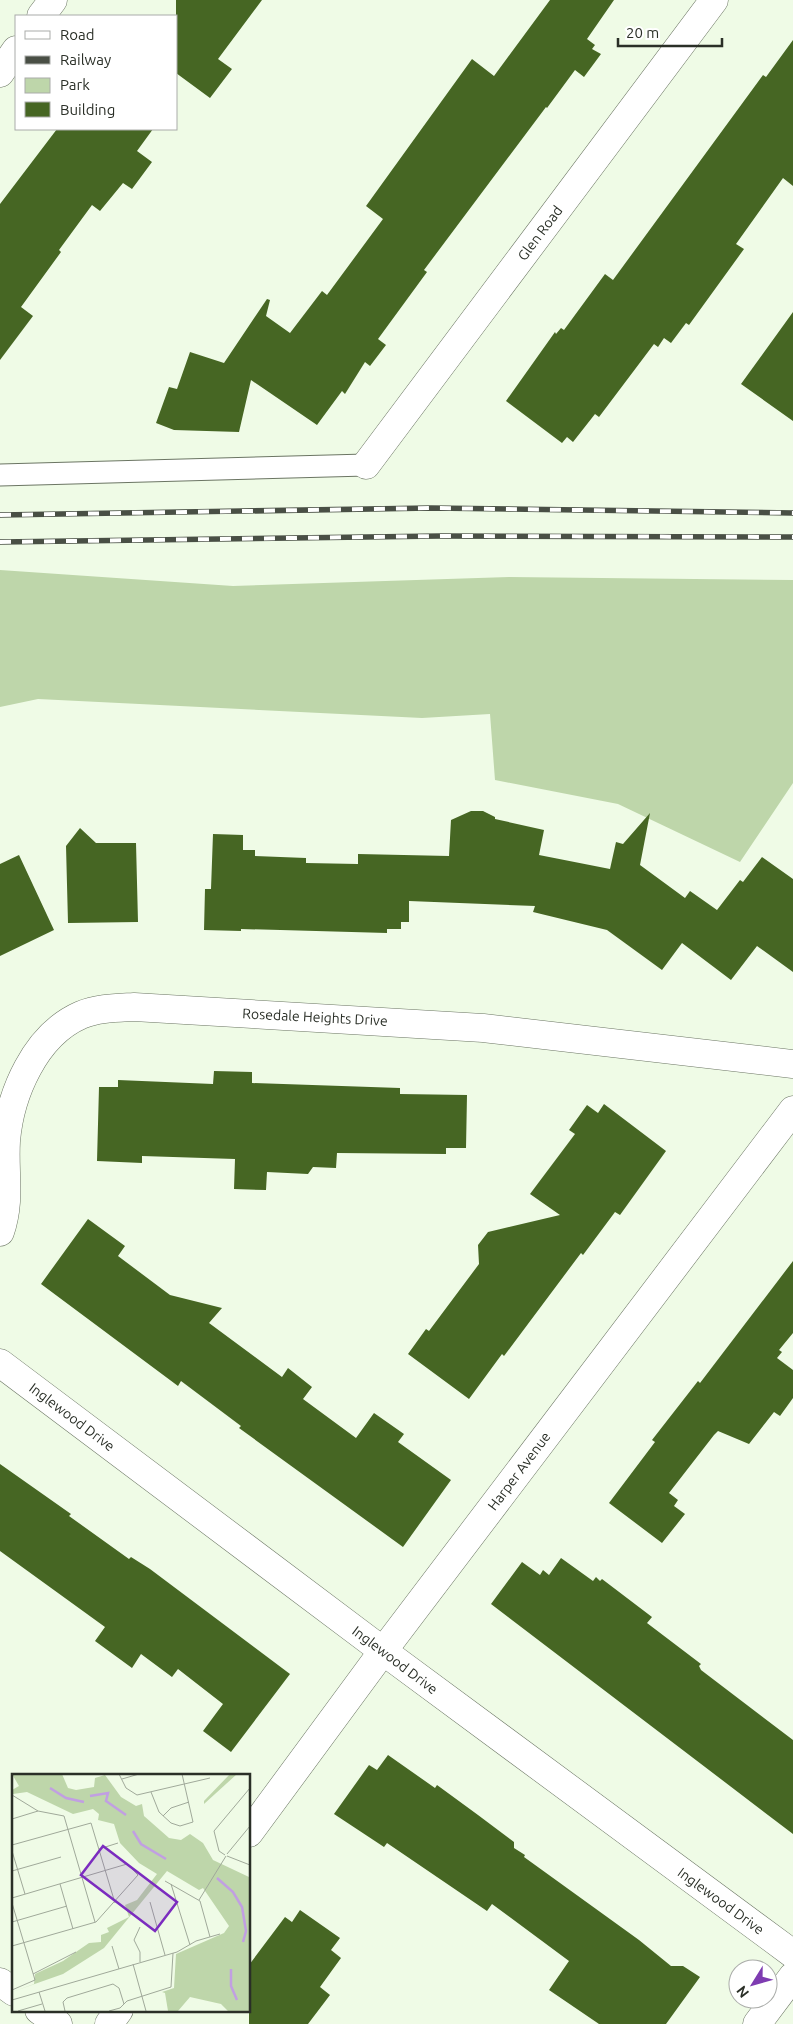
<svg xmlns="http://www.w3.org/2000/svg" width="793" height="2024" font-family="Ubuntu,sans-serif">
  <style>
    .green { fill: #bed6aa }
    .building { fill: #466623 }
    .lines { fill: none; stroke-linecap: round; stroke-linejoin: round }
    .service-casing { stroke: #6b7563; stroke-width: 23 }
    .minor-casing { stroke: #6b7563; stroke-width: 29 }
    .service { stroke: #fff; stroke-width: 21 }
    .minor { stroke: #fff; stroke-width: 28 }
    .rail-casing { stroke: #494f45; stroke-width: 5.5 }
    .rail { stroke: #fff; stroke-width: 4; stroke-dasharray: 11; stroke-linecap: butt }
    .labels { text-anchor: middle; stroke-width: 5; stroke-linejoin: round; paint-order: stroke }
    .street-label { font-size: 14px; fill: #2a2f27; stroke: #fff }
    .inset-river { fill: none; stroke: #c19fe2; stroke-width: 2.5 }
    .inset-road { fill: none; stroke: #a0a99a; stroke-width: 1 }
    .view { fill: #7b2cbf; fill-opacity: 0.15; stroke: #7b2cbf; stroke-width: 2.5 }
    .inset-edge { fill: none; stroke: #2a2f27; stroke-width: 2.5 }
  </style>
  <rect width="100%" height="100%" fill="#effbe6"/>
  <path class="green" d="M 0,570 L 233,586 L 509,577 L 793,580 L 793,783 L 740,862 L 618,804 L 495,780 L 490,714 L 422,718 L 38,699 L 0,707 Z"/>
  <path class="building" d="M 176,0 L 262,0 L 218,59 L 232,69 L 210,98 L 176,73 Z
    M 550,0 L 614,0 L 587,39 L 595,45 L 592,49 L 601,54 L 584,77 L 575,70 L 547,108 L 546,107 L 424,270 L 427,272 L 378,339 L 386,345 L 370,366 L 365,362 L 345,394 L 342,391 L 317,425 L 251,380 L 239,432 L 174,430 L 156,423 L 169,387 L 177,389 L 190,352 L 224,363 L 267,299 L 270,300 L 266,316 L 290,333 L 322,291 L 327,295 L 383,219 L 366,206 L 472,59 L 494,76 Z
    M 793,40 L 793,186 L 783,178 L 736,244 L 744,249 L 689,325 L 686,323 L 671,343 L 664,338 L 658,347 L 654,344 L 599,417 L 595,414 L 573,442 L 567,437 L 562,443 L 506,401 L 555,332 L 556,334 L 561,328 L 564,330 L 605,274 L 613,280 L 763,75 L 766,77 Z
    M 57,129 L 153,129 L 137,151 L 152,162 L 132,189 L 123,183 L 100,211 L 92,205 L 59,250 L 61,252 L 21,307 L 33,316 L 0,360 L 0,204 Z
    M 793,312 L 793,421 L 741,384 Z
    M 471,811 L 483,811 L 495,817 L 495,819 L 544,830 L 539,855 L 610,869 L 616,842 L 623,844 L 650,813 L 640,865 L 685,898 L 690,891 L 717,910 L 740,880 L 743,882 L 762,857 L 793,879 L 793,972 L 757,946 L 731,980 L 682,943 L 662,970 L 607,930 L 533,912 L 535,906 L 409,901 L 409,922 L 401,922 L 401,929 L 387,929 L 387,933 L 241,929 L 241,931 L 204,930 L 205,889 L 211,889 L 213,834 L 243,835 L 243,850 L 255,850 L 255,856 L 306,858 L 306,863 L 358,864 L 358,854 L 449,856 L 451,820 Z
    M 80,828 L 96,843 L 136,843 L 138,922 L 68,923 L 66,846 Z
    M 19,855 L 54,930 L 0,956 L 0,864 Z
    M 214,1071 L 252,1072 L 252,1083 L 400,1088 L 400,1094 L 467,1095 L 466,1148 L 446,1148 L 446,1154 L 337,1153 L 336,1168 L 313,1167 L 308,1174 L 267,1172 L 266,1190 L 234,1189 L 235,1159 L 142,1156 L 142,1163 L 97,1161 L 99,1087 L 118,1087 L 118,1080 L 213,1084 Z
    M 604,1104 L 666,1151 L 620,1215 L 615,1212 L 583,1255 L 581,1253 L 504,1356 L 502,1354 L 469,1399 L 408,1354 L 426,1329 L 429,1331 L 479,1264 L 478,1245 L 488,1232 L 560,1215 L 530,1194 L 575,1134 L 569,1130 L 587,1105 L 598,1113 Z
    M 88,1219 L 125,1246 L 118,1256 L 170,1295 L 222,1308 L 209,1323 L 282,1377 L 288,1368 L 312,1387 L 303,1399 L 356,1438 L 374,1413 L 404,1434 L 398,1442 L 451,1480 L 403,1547 L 239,1428 L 241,1426 L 181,1381 L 178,1386 L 41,1284 Z
    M 793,1261 L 793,1333 L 779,1350 L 782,1352 L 777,1358 L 793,1370 L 793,1398 L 780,1416 L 774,1412 L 749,1444 L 718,1431 L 714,1435 L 669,1493 L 678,1500 L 674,1506 L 685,1514 L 662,1543 L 609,1503 L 655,1442 L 652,1440 L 698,1381 L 700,1383 Z
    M 0,1464 L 71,1514 L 69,1516 L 129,1559 L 131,1557 L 150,1569 L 290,1674 L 231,1752 L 203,1731 L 223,1704 L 178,1669 L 172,1677 L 141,1654 L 132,1668 L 95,1641 L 105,1627 L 0,1551 Z
    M 561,1558 L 593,1581 L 596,1577 L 600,1581 L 602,1579 L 652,1617 L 647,1623 L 701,1664 L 699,1666 L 701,1670 L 793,1740 L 793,1834 L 491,1604 L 522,1562 L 540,1575 L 543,1570 L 549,1575 Z
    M 388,1755 L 435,1788 L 437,1785 L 478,1815 L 514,1842 L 514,1848 L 525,1855 L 524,1857 L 639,1940 L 671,1966 L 683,1966 L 700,1977 L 666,2024 L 599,2024 L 549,1990 L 569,1961 L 492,1904 L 487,1911 L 387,1843 L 384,1847 L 334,1814 L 369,1765 L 377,1770 Z
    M 300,1910 L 340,1938 L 331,1950 L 341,1958 L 320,1987 L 330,1995 L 308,2024 L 249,2024 L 249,1965 L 285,1917 L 292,1922 Z"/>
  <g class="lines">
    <g class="service-casing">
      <path id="service" d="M 0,475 L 366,465"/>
    </g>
    <g class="minor-casing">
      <path id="minor" d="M 41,16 L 53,0
        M 0,73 L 16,50
        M 366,465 L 714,0
        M 0,1232 C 11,1200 4,1174 6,1141 C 10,1094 35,1035 81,1015 C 98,1008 116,1008 134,1007 L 483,1028 L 793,1064
        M 0,1363 L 383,1651 L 793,1954
        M 249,1833 L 383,1651 L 793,1110
        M 0,1982 L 14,1992
        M 39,2010 L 58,2024
        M 109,2024 L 119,2010
        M 757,2024 L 793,1976"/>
    </g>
    <use href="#service" class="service"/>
    <use href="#minor" class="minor"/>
    <g class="rail-casing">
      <path id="rail" d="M 0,515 L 431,508 L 793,513
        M 0,542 L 441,536 L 793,537"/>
    </g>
    <use href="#rail" class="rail"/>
  </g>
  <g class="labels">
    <g class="street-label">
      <text transform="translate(540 233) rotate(-53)" y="5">Glen Road</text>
      <text transform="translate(315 1017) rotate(3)" y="5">Rosedale Heights Drive</text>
      <text transform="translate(72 1417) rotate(37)" y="5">Inglewood Drive</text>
      <text transform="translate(519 1471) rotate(-53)" y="5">Harper Avenue</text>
      <text transform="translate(395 1660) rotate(37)" y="5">Inglewood Drive</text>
      <text transform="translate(721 1901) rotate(36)" y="5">Inglewood Drive</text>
    </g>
  </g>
  <g transform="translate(12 1774)">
    <rect width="238" height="238" fill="#effbe6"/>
    <path d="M 0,0 L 50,0 L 56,14 L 64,16 L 82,13 L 83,4 L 93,1 L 109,23 L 124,32 L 130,30 L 132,42 L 157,64 L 169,66 L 178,60 L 191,69 L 201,86 L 237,103 L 237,237 L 216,237 L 209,230 L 178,223 L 166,237 L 156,237 L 153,219 L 150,218 L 162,214 L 164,180 L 212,159 L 217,152 L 191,114 L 187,116 L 155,97 L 92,174 L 51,200 L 0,218 L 22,210 L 23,200 L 51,187 L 77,169 L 89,168 L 89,161 L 97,158 L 95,154 L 117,143 L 113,131 L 125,126 L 145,100 L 127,89 L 108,69 L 102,50 L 86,46 L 87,40 L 81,35 L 61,40 L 15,18 L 1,20 L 0,16 L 7,12 ZM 218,0 L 225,0 L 192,30 L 192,27 Z" fill="#bed6aa"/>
    <path class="inset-river" d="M 38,14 L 54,24 L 72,28M 78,22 L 96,19 L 94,27 L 114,41M 121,57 L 129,70 L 154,85M 205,104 L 221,118 L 230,133 L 234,157 L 231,168M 219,195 L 219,212 L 225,226"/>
    <path class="inset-road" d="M 107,0 L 114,14 L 125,21 L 198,4M 110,5 L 127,0M 139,18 L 147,38 L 159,49 L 168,52 L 181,48 L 170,0M 0,21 L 26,37 L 52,42 L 83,148M 151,42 L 159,34 L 177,28M 0,45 L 26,37M 0,71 L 79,49 L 103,129M 87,75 L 106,69M 0,77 L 13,120M 215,80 L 238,52M 213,81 L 207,77 L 202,57 L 238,14M 215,82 L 238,91M 0,97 L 49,83M 153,107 L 188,127 L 198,163M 48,110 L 61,155M 159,110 L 178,171M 0,124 L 115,90 L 126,101 L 84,148 L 0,172M 187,126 L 214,82M 138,128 L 153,181M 0,129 L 23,206 L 0,216M 0,148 L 55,132M 100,172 L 107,195M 128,188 L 128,178 L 122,166 L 128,153M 121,190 L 134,237M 21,200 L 64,178M 27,218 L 33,237M 0,226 L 165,178 L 184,167 L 208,160M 6,237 L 30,230M 53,237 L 51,228 L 55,224 L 101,210 L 107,214 L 112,230M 97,237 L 108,234 L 115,227 L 159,213 L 161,179"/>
    <path class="view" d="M 91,72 L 165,128 L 143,157 L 69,101 Z"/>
    <rect width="238" height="238" class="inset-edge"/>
  </g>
  <rect x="15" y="15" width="162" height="115" fill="#ffffff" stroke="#aaaca9"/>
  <rect x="25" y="31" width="25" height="8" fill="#ffffff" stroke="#aaaca9"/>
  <text x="60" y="40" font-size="15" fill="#2a2f27">Road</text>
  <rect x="25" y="56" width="25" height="8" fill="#494f45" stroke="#aaaca9"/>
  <text x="60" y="65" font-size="15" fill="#2a2f27">Railway</text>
  <rect x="25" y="78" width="25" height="15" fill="#bed6aa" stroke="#aaaca9"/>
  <text x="60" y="90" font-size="15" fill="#2a2f27">Park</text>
  <rect x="25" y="102" width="25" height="15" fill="#466623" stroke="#aaaca9"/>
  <text x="60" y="115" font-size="15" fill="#2a2f27">Building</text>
  <g transform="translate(753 1984) rotate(233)"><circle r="24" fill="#ffffff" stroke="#aaaca9"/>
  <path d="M0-4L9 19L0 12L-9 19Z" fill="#7e3cb1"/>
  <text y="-8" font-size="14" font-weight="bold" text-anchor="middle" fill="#2a2f27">N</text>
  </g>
  <path d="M618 38v8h104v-8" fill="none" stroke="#2a2f27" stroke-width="2.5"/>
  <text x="626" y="38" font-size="15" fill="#2a2f27" stroke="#ffffff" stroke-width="4" paint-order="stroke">20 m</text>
</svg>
